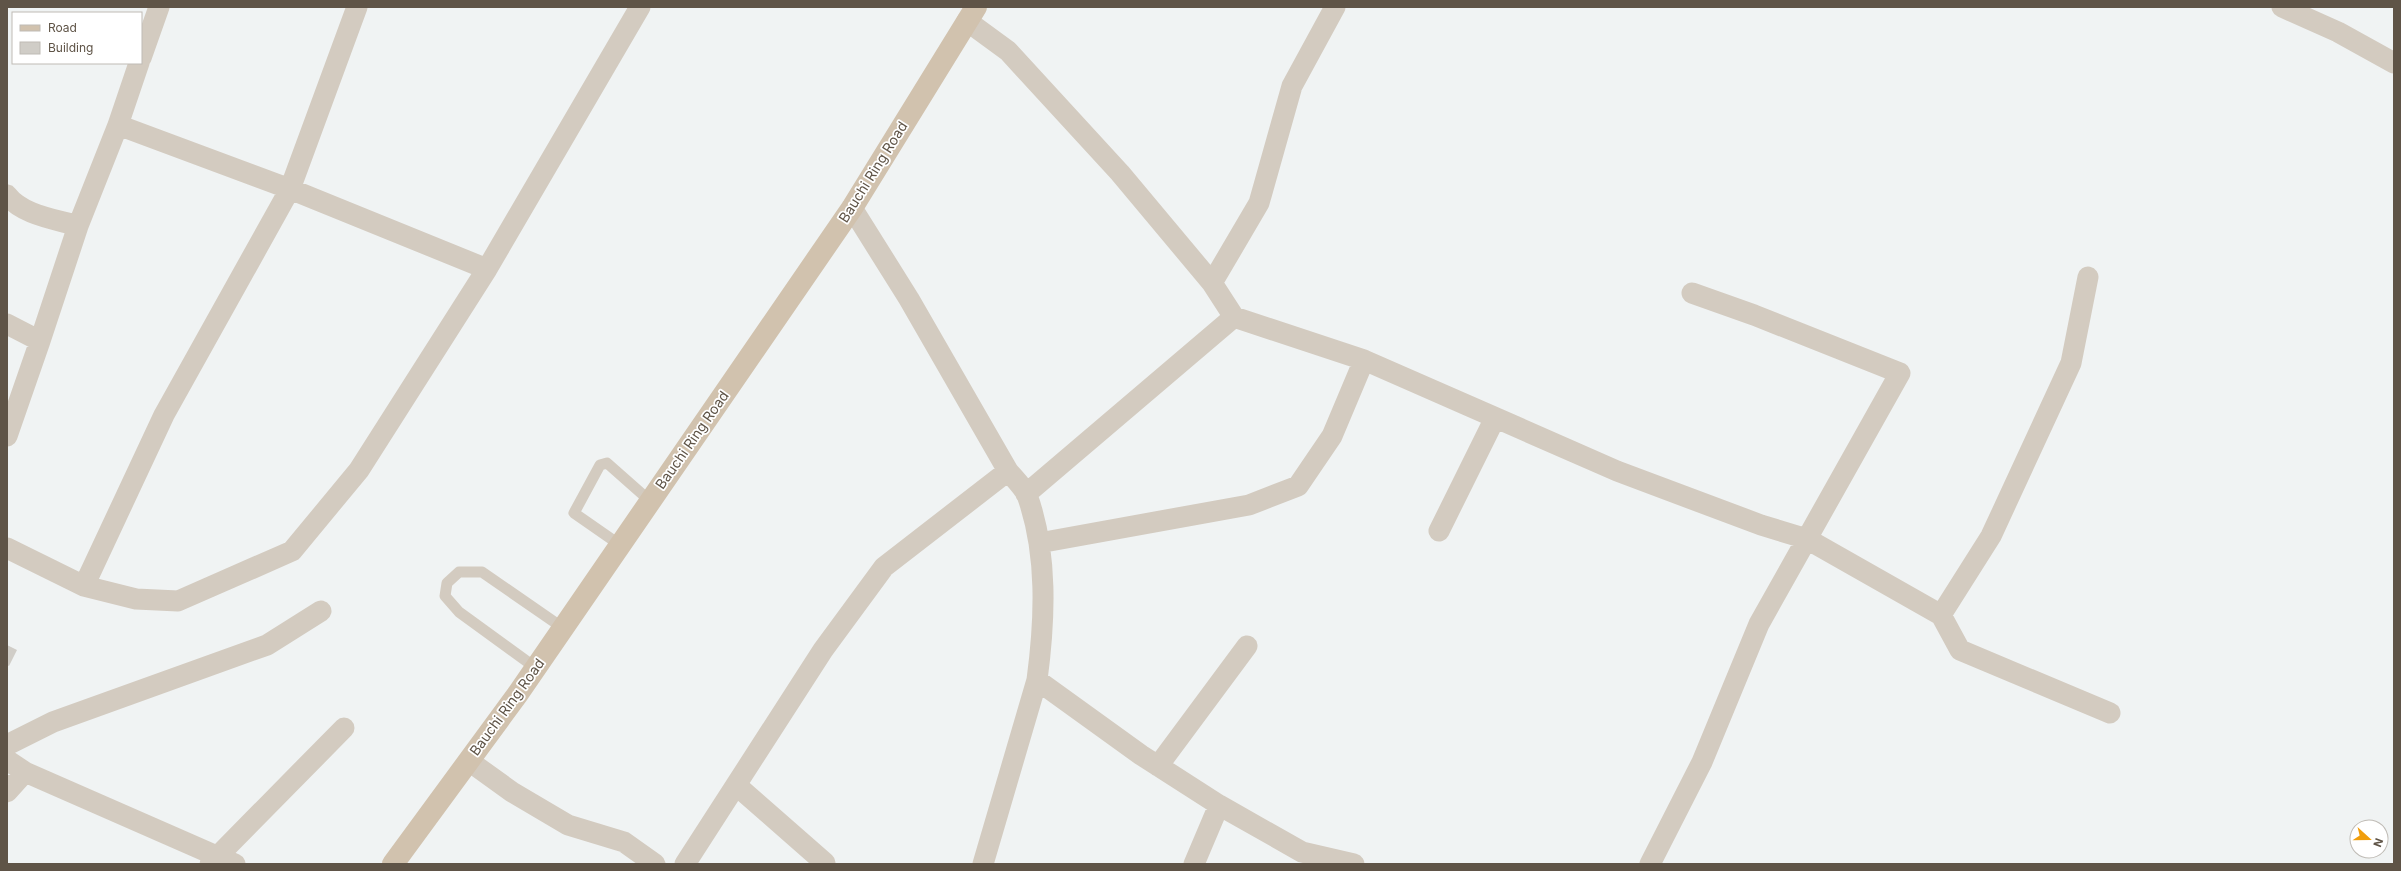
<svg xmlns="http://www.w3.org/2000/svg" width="2401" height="871" font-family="Inter,sans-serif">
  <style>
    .building { fill: #d0cdc7 }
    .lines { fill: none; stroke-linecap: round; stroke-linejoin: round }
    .lane { stroke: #d3cbc0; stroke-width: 11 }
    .street { stroke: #d3cbc0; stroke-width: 21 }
    .primary { stroke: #d1c2ae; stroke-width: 22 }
    .labels { text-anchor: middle; stroke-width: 3.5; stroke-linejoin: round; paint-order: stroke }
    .street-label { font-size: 14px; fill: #5f5447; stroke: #fff }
  </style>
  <rect width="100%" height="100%" fill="#f0f3f3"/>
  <path class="building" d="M 7,645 L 17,650 L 9,666 L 7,665 Z"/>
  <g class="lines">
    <path class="lane" d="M 620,545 L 574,513 L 600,465 L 607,463 L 650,501
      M 536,668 L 459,612 L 445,596 L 447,583 L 459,572 L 482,572 L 563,628"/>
    <path class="street" d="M 2282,7 L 2338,32 L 2394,63
      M 967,21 L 1008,51 L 1120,173 L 1212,283 L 1234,317 L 1364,360 L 1617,471 L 1761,525 L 1807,539 L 1941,615 L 1960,650 L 2110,713
      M 141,58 L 159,7
      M 118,125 L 290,189 L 487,269
      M 7,195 C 22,215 55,219 78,226
      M 852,208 L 909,299 L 1008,471 C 1014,478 1023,487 1027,495 C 1048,553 1045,620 1037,680 L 1141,755 L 1219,805 L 1302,852 L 1354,864
      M 1212,283 L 1259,203 L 1292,86 L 1335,7
      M 7,324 L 40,341 L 7,436
      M 40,341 L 78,226 L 118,125 L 139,63
      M 1026,494 L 1234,317
      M 1439,531 L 1495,418
      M 1039,543 L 1249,505 L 1298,486 L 1332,436 L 1364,360
      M 7,548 L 84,586 L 136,599 L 178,601 L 292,551 L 359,470 L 487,269 L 640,7
      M 84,586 L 164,415 L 290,189 L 357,7
      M 1941,615 L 1991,536 L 2071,363 L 2088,277
      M 7,745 L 53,722 L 267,645 L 321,611
      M 7,760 L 25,772 L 235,864
      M 469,761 L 512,792 L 568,825 L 624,842 L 655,864
      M 1158,766 L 1247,646
      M 736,785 L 825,863
      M 7,792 L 25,772
      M 210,864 L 344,728
      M 685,864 L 823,650 L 884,567 L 1008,471
      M 983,864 L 1037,680
      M 1194,864 L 1219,805
      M 1650,864 L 1702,762 L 1759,624 L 1900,373 L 1754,315 L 1692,293"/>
    <path class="primary" d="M 393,864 L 517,695 L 852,208 L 976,7"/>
  </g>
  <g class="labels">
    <g class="street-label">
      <text transform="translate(873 172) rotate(-58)" y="5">Bauchi Ring Road</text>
      <text transform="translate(692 440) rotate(-55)" y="5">Bauchi Ring Road</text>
      <text transform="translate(507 707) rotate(-54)" y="5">Bauchi Ring Road</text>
    </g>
  </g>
  <rect width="2401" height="871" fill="none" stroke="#5f5447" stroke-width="16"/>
  <rect x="12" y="12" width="130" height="52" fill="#ffffff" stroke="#bfbbb5"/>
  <rect x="20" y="25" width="20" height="6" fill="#d1c2ae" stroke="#bfbbb5"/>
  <text x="48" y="32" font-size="12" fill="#5f5447">Road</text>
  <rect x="20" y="42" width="20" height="12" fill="#d0cdc7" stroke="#bfbbb5"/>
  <text x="48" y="52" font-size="12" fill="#5f5447">Building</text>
  <g transform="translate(2369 839) rotate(111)"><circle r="19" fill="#ffffff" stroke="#bfbbb5"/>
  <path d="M0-3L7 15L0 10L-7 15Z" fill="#f09d0c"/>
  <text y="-6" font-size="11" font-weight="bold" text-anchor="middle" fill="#5f5447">N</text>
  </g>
</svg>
